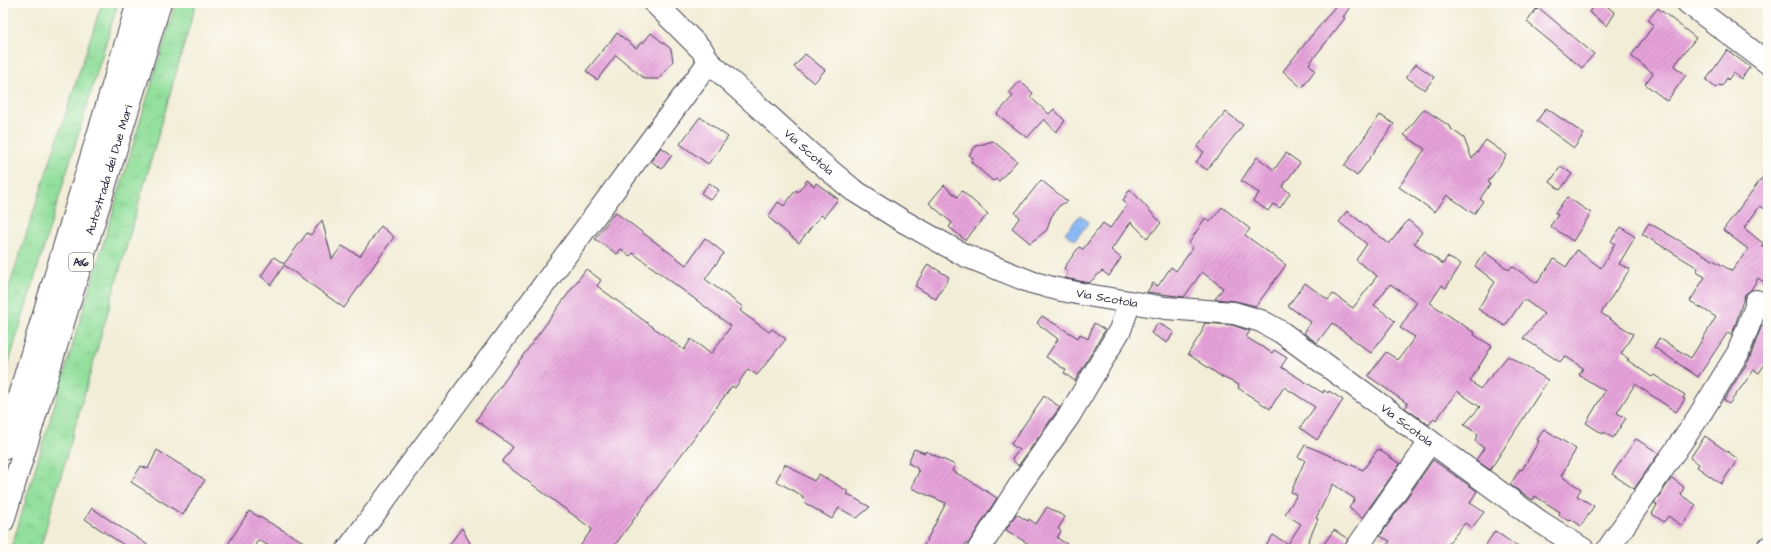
<svg xmlns="http://www.w3.org/2000/svg" width="1771" height="552" font-family="'Architects Daughter',sans-serif">
  <style>
    .grass { fill: url(#grass-tufts); stroke: #5a806c }
    .water { fill: #88b8f4; stroke: #556d98 }
    .building { fill: url(#building-hatch) }
    .lines { fill: none; stroke-linecap: round; stroke-linejoin: round }
    .minor-casing { stroke: #414052; stroke-width: 24 }
    .highway-casing { stroke: #414052; stroke-width: 24 }
    .minor { stroke: #fff; stroke-width: 22 }
    .highway { stroke: #fff; stroke-width: 22 }
    .labels { text-anchor: middle; stroke-width: 3; stroke-linejoin: round; paint-order: stroke }
    .shield { fill: #fdfcf7; stroke: #646373; stroke-width: 1 }
    .shield-label { font-size: 11px; font-weight: bold; fill: #22223b }
    .street-label { font-size: 12px; fill: #22223b; stroke: #fdfcf7 }
  </style>
  <defs>
    <pattern id="grass-tufts" width="24" height="20" patternUnits="userSpaceOnUse"><rect width="24" height="20" fill="#93df9c"/><path d="M3 7l-1-3M5 7V3M7 7l1-3M15 17l-1-3M17 17v-4M19 17l1-3" fill="none" stroke="#7ebf87"/></pattern>
    <pattern id="building-hatch" width="6" height="6" patternUnits="userSpaceOnUse"><rect width="6" height="6" fill="#e6a3da"/><path d="M-1 1l2-2M0 6l6-6M5 7l2-2" fill="none" stroke="#c58cbc"/></pattern>
  </defs>
  <rect width="100%" height="100%" fill="#fdfcf7"/>
  <filter id="ink" filterUnits="userSpaceOnUse"><feTurbulence type="fractalNoise" baseFrequency=".025" numOctaves="2"/><feDisplacementMap in="SourceGraphic" scale="8" xChannelSelector="R" yChannelSelector="G"/><feConvolveMatrix kernelMatrix="1 2 1 2 8 2 1 2 1" color-interpolation-filters="sRGB"/></filter>
  <filter id="wash" filterUnits="userSpaceOnUse"><feTurbulence type="fractalNoise" baseFrequency=".012" numOctaves="4" result="noise"/><feDisplacementMap in="SourceGraphic" scale="16" xChannelSelector="R" yChannelSelector="G"/><feGaussianBlur stdDeviation="0.9" result="paint"/><feColorMatrix in="noise" values="0 0 0 0 0 0 0 0 0 0 0 0 0 0 0 0 0 1.4 0 .05"/><feComposite in="paint" operator="in"/></filter>
  <g filter="url(#wash)">
    <rect width="100%" height="100%" fill="#f2edd7"/>
    <path class="grass" d="M 102,3 L 118,3 L 3,382 L 3,305 Z
      M 176,3 L 196,3 L 40,549 L 11,549 Z"/>
    <path class="water" d="M 1080,215 L 1089,222 L 1075,240 L 1065,233 Z"/>
    <g id="blocks">
      <path class="building" d="M 1338,3 L 1353,3 L 1343,17 L 1345,18 L 1309,64 L 1315,70 L 1302,88 L 1283,71 Z
        M 1596,3 L 1603,3 L 1615,13 L 1607,26 L 1589,12 Z
        M 1539,8 L 1594,54 L 1582,68 L 1527,22 L 1536,9 L 1537,10 Z
        M 1658,8 L 1696,38 L 1674,66 L 1686,75 L 1667,101 L 1645,84 L 1653,73 L 1631,56 L 1654,25 L 1648,20 Z
        M 617,33 L 636,48 L 641,42 L 643,43 L 651,33 L 671,49 L 673,61 L 659,79 L 645,79 L 616,55 L 597,80 L 586,71 Z
        M 1727,50 L 1750,67 L 1741,79 L 1733,73 L 1728,80 L 1727,78 L 1722,86 L 1719,85 L 1716,88 L 1706,80 Z
        M 805,54 L 825,70 L 814,83 L 794,67 Z
        M 1416,64 L 1434,77 L 1425,90 L 1406,77 Z
        M 1020,81 L 1033,93 L 1030,97 L 1049,114 L 1054,109 L 1065,121 L 1056,132 L 1044,119 L 1027,138 L 997,114 L 1013,96 L 1009,93 Z
        M 1546,108 L 1584,134 L 1574,148 L 1537,121 Z
        M 1424,109 L 1451,127 L 1451,129 L 1464,138 L 1472,159 L 1486,140 L 1507,155 L 1488,182 L 1490,184 L 1480,199 L 1483,201 L 1474,214 L 1447,195 L 1435,212 L 1399,187 L 1425,149 L 1404,135 Z
        M 1226,112 L 1243,125 L 1207,170 L 1196,162 L 1204,152 L 1197,147 Z
        M 1380,115 L 1394,124 L 1357,176 L 1344,166 Z
        M 700,117 L 728,137 L 708,164 L 680,144 Z
        M 993,141 L 1017,161 L 999,181 L 996,179 L 993,181 L 971,162 L 973,158 L 969,155 L 976,146 Z
        M 661,147 L 672,155 L 662,169 L 651,161 Z
        M 1286,153 L 1300,163 L 1282,187 L 1290,193 L 1280,208 L 1273,204 L 1268,211 L 1253,201 L 1259,193 L 1241,181 L 1257,157 L 1274,170 Z
        M 1561,166 L 1572,174 L 1560,190 L 1550,182 Z
        M 1768,170 L 1768,211 L 1760,206 L 1744,228 L 1764,244 L 1761,246 L 1768,252 L 1768,285 L 1758,278 L 1751,290 L 1745,294 L 1732,335 L 1728,332 L 1698,377 L 1654,347 L 1659,338 L 1691,358 L 1716,317 L 1690,301 L 1705,277 L 1696,272 L 1698,268 L 1642,234 L 1649,223 L 1732,271 L 1748,249 L 1723,230 Z
        M 807,180 L 814,186 L 816,183 L 838,199 L 824,217 L 821,215 L 799,243 L 768,217 L 778,202 L 784,206 L 796,190 L 798,192 Z
        M 1041,180 L 1067,201 L 1059,206 L 1051,217 L 1047,230 L 1030,243 L 1012,228 L 1020,217 L 1015,213 Z
        M 709,183 L 719,190 L 711,200 L 701,193 Z
        M 944,185 L 957,197 L 962,191 L 988,214 L 965,240 L 949,227 L 952,223 L 929,203 Z
        M 1130,189 L 1161,223 L 1147,238 L 1131,222 L 1111,250 L 1121,258 L 1109,276 L 1102,271 L 1089,283 L 1065,278 L 1068,273 L 1064,268 L 1079,247 L 1083,249 L 1103,223 L 1110,228 L 1118,218 L 1127,205 L 1123,200 Z
        M 1567,197 L 1591,213 L 1573,241 L 1550,226 L 1558,215 L 1555,213 Z
        M 1222,207 L 1250,229 L 1245,235 L 1286,265 L 1256,306 L 1235,301 L 1215,299 L 1223,288 L 1202,272 L 1184,297 L 1147,292 L 1153,283 L 1158,286 L 1171,267 L 1176,271 L 1193,248 L 1189,243 L 1205,218 L 1210,222 Z
        M 1347,211 L 1388,243 L 1390,243 L 1408,220 L 1422,232 L 1414,243 L 1443,264 L 1447,257 L 1461,264 L 1446,288 L 1442,285 L 1430,303 L 1475,333 L 1474,335 L 1492,346 L 1470,381 L 1480,389 L 1508,356 L 1548,380 L 1490,470 L 1476,460 L 1484,448 L 1475,441 L 1478,434 L 1464,425 L 1480,407 L 1457,391 L 1436,420 L 1434,418 L 1429,425 L 1405,408 L 1408,404 L 1368,376 L 1386,352 L 1398,360 L 1415,337 L 1400,328 L 1417,302 L 1390,284 L 1374,305 L 1395,321 L 1371,353 L 1332,323 L 1317,343 L 1304,333 L 1311,322 L 1288,306 L 1305,283 L 1328,300 L 1333,294 L 1353,308 L 1377,276 L 1356,260 L 1367,244 L 1339,222 Z
        M 615,212 L 686,265 L 705,238 L 724,253 L 705,279 L 743,307 L 740,311 L 769,332 L 772,329 L 786,339 L 757,375 L 748,369 L 735,388 L 732,386 L 612,549 L 578,549 L 592,529 L 502,462 L 513,447 L 476,420 L 586,269 L 601,280 L 597,286 L 684,350 L 691,339 L 711,354 L 731,326 L 633,253 L 630,256 L 621,249 L 617,254 L 595,239 Z
        M 322,220 L 332,259 L 342,246 L 360,256 L 381,226 L 394,237 L 344,308 L 284,265 L 271,285 L 261,276 L 274,257 L 284,264 L 307,233 L 311,235 Z
        M 1621,227 L 1635,237 L 1619,264 L 1630,269 L 1601,313 L 1633,334 L 1621,354 L 1629,359 L 1627,360 L 1652,377 L 1654,375 L 1685,395 L 1683,398 L 1685,399 L 1676,412 L 1635,384 L 1617,413 L 1626,418 L 1613,438 L 1604,432 L 1603,434 L 1586,423 L 1605,391 L 1579,375 L 1583,368 L 1565,356 L 1560,362 L 1523,338 L 1544,314 L 1524,299 L 1505,326 L 1478,309 L 1495,282 L 1475,266 L 1485,252 L 1509,270 L 1512,266 L 1537,283 L 1554,259 L 1566,267 L 1577,250 L 1601,268 L 1615,244 L 1611,241 Z
        M 928,264 L 949,277 L 936,299 L 915,286 Z
        M 1042,316 L 1078,338 L 1080,334 L 1088,339 L 1094,323 L 1105,330 L 1075,381 L 1064,373 L 1066,370 L 1046,357 L 1058,339 L 1037,323 Z
        M 1158,323 L 1174,332 L 1167,343 L 1151,333 Z
        M 1205,323 L 1232,325 L 1250,331 L 1246,337 L 1272,353 L 1274,350 L 1287,358 L 1281,367 L 1323,393 L 1324,390 L 1328,393 L 1329,391 L 1343,400 L 1317,440 L 1300,428 L 1315,407 L 1284,387 L 1270,409 L 1238,388 L 1239,385 L 1222,377 L 1188,354 L 1203,330 L 1202,329 Z
        M 1762,325 L 1768,329 L 1768,359 L 1759,373 L 1754,370 L 1729,404 L 1724,400 L 1749,360 Z
        M 1044,396 L 1060,407 L 1018,466 L 1012,459 L 1019,450 L 1011,444 Z
        M 1544,429 L 1576,449 L 1561,476 L 1581,489 L 1577,496 L 1594,506 L 1581,526 L 1571,519 L 1569,521 L 1559,515 L 1560,512 L 1535,496 L 1533,500 L 1510,485 L 1520,469 L 1522,470 L 1539,441 L 1537,440 Z
        M 1705,436 L 1738,459 L 1721,484 L 1697,467 L 1699,464 L 1690,458 Z
        M 1636,439 L 1659,453 L 1634,489 L 1612,474 Z
        M 1305,445 L 1363,470 L 1378,449 L 1400,464 L 1362,518 L 1349,508 L 1355,499 L 1333,484 L 1316,518 L 1318,519 L 1305,549 L 1264,549 L 1273,535 L 1288,544 L 1301,524 L 1285,514 L 1297,495 L 1291,492 L 1305,460 L 1298,457 Z
        M 914,449 L 925,453 L 926,451 L 955,465 L 952,471 L 966,478 L 997,498 L 968,544 L 966,543 L 962,549 L 922,549 L 946,503 L 911,488 L 919,471 L 917,470 L 917,468 L 908,463 Z
        M 157,450 L 205,480 L 183,515 L 131,482 L 141,466 L 148,469 Z
        M 1433,460 L 1477,491 L 1470,503 L 1484,512 L 1472,528 L 1465,523 L 1444,549 L 1384,549 L 1390,541 L 1380,536 Z
        M 785,464 L 814,481 L 819,474 L 849,492 L 847,494 L 870,507 L 857,518 L 839,508 L 832,519 L 805,503 L 807,501 L 802,498 L 803,496 L 776,481 Z
        M 1672,478 L 1684,487 L 1681,495 L 1696,505 L 1682,526 L 1668,516 L 1664,522 L 1652,514 L 1657,505 L 1654,503 Z
        M 1047,507 L 1065,517 L 1058,529 L 1061,531 L 1057,538 L 1075,549 L 1037,549 L 1006,530 L 1016,514 L 1028,521 L 1029,519 L 1036,524 Z
        M 92,508 L 108,519 L 154,549 L 130,549 L 101,530 L 85,519 Z
        M 249,511 L 316,549 L 275,549 L 258,540 L 253,549 L 225,549 Z
        M 462,528 L 473,549 L 446,549 Z
        M 1334,530 L 1348,539 L 1344,549 L 1320,549 Z
        M 1495,531 L 1521,549 L 1483,549 Z"/>
    </g>
  </g>
  <g filter="url(#ink)">
    <use href="#blocks" fill-opacity="0" stroke="#414052" stroke-width="1"/>
    <g class="lines">
      <g class="minor-casing">
        <path id="minor" d="M 655,3 L 702,50 L 709,62 L 816,159 L 853,190 L 901,220 L 964,255 L 1031,282 L 1057,289 L 1087,295 L 1166,308 L 1234,313 L 1261,321 L 1281,332 L 1539,521 L 1583,549
          M 1688,3 L 1768,63
          M 348,549 L 709,62
          M 979,549 L 1020,485 L 1069,416 L 1120,330 L 1130,302
          M 1356,549 L 1430,442
          M 1608,549 L 1699,416 L 1731,364 L 1738,353 L 1756,306 L 1756,301
          M 1767,549 L 1768,548"/>
      </g>
      <g class="highway-casing">
        <path id="highway" d="M 3,449 L 138,3
          M 3,521 L 160,3"/>
      </g>
      <use href="#minor" class="minor"/>
      <use href="#highway" class="highway"/>
    </g>
  </g>
  <g class="labels">
    <rect class="shield" x="69" y="253" width="24" height="18" rx="3"/>
    <g class="shield-label">
      <text x="81" y="266">A16</text>
    </g>
    <g class="street-label">
      <text transform="translate(809 152) rotate(42)" y="4">Via Scotola</text>
      <text transform="translate(109 170) rotate(-73)" y="4">Autostrada dei Due Mari</text>
      <text transform="translate(1107 298) rotate(10)" y="4">Via Scotola</text>
      <text transform="translate(1407 425) rotate(37)" y="4">Via Scotola</text>
    </g>
  </g>
  <rect width="1771" height="552" fill="none" stroke="#fdfcf7" stroke-width="16"/>
</svg>
